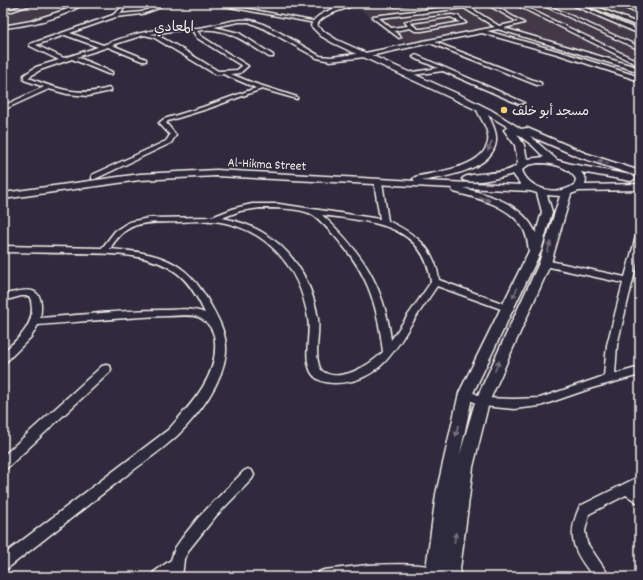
<svg xmlns="http://www.w3.org/2000/svg" width="643" height="580" font-family="Dekko,'Playpen Sans Arabic',sans-serif">
  <style>
    .built { fill: #423946 }
    .lines { fill: none; stroke-linecap: round; stroke-linejoin: round }
    .minor-casing { stroke: #f4f1e8; stroke-width: 3 }
    .tertiary-casing { stroke: #f4f1e8; stroke-width: 3 }
    .minor { fill: #2f2a3d; fill-rule: evenodd }
    .tertiary { fill: #2f2a3d; fill-rule: evenodd }
    .oneway { fill: #747079 }
    .poi-dot { fill: #ffd166; stroke: #2f2a3d; stroke-width: 1.5 }
    .labels { text-anchor: middle; stroke-width: 3; stroke-linejoin: round; paint-order: stroke }
    .far-poi-label { font-size: 13px; fill: #f4f1e8; stroke: #2f2a3d; text-anchor: start }
    .far-street-label { font-size: 13px; fill: #f4f1e8; stroke: #2f2a3d }
    .far-neighbourhood-label { font-size: 14px; fill: #f4f1e8; stroke: #2f2a3d }
  </style>
  <rect width="100%" height="100%" fill="#2f2a3d"/>
  <filter id="ink" filterUnits="userSpaceOnUse"><feTurbulence type="fractalNoise" baseFrequency=".025" numOctaves="2"/><feDisplacementMap in="SourceGraphic" scale="8" xChannelSelector="R" yChannelSelector="G"/><feConvolveMatrix kernelMatrix="1 2 1 2 8 2 1 2 1" color-interpolation-filters="sRGB"/></filter>
  <g filter="url(#ink)">
    <path class="built" d="M 3,3 L 82,3 L 82,6 L 14,28 L 3,27 Z
      M 354,3 L 640,3 L 640,78 L 487,30 L 406,45 L 353,4 Z"/>
    <g class="lines">
      <g class="minor-casing">
        <path id="minor" d="M 30,3 L 36,3 L 3,14 L 3,12 Z
          M 49,3 L 56,3 L 71,7 L 79,3 L 84,3 C 65,18 27,26 3,28 L 3,26 L 31,21 L 68,9 Z
          M 124,3 L 128,3 L 120,14 L 142,12 L 155,6 L 156,3 L 160,3 L 159,8 L 142,14 L 116,17 L 70,33 L 103,45 C 126,36 149,30 174,27 C 182,27 191,29 198,28 C 215,26 233,18 250,20 C 266,22 304,47 320,56 L 330,57 L 365,53 L 428,40 L 495,27 L 464,8 L 379,18 L 391,28 L 408,26 L 405,22 L 407,21 L 451,15 L 458,16 L 466,23 L 422,31 L 415,31 L 410,28 L 394,31 L 401,37 L 399,38 L 373,18 L 373,16 L 464,5 L 490,3 L 524,23 L 504,28 L 640,68 L 640,72 L 498,29 L 487,31 L 561,52 L 640,77 L 640,81 L 557,54 L 482,33 L 435,42 L 541,83 L 541,85 L 537,85 L 430,43 L 365,57 L 330,61 L 317,58 L 263,28 L 249,22 L 239,22 L 214,27 L 239,33 L 273,55 L 273,57 L 269,57 C 247,43 225,25 197,31 L 201,36 L 248,66 L 240,73 L 231,74 L 253,83 L 297,97 L 297,99 L 262,89 L 207,109 L 168,121 L 166,123 L 176,135 L 171,143 L 95,179 L 92,179 L 92,175 L 166,141 L 170,135 L 159,123 L 164,119 L 203,107 L 256,88 L 223,74 L 215,74 L 153,37 L 144,35 L 112,45 L 146,59 L 146,61 L 142,61 L 108,47 L 77,57 L 112,72 L 112,74 L 108,74 L 72,59 L 40,70 L 29,77 L 29,78 C 57,89 79,97 109,88 L 111,89 L 111,91 L 88,96 L 67,94 L 49,89 L 3,110 L 3,106 L 44,87 L 24,80 L 24,75 L 36,67 L 59,60 L 30,46 L 30,44 L 113,15 L 119,10 ZM 488,5 L 518,22 L 499,26 L 469,7 ZM 451,17 L 460,22 L 422,29 L 418,29 L 410,23 ZM 181,30 L 192,30 L 197,38 L 242,66 L 237,70 L 218,71 L 177,46 L 157,35 L 150,34 ZM 65,35 L 98,47 L 64,58 L 36,45 Z
          M 208,3 L 217,3 L 317,22 L 315,23 Z
          M 328,3 L 335,3 L 347,7 L 345,8 Z
          M 401,3 L 414,3 L 394,6 L 392,5 Z
          M 512,3 L 517,3 L 640,62 L 640,64 L 636,64 Z
          M 538,3 L 543,3 L 640,47 L 640,50 Z
          M 568,3 L 574,3 L 640,31 L 640,34 Z
          M 587,3 L 640,24 L 640,27 L 587,5 Z
          M 613,3 L 619,3 L 640,11 L 640,14 Z
          M 416,55 L 523,102 L 524,103 L 519,104 L 443,71 L 405,76 L 404,75 L 407,73 L 438,68 L 414,58 L 413,57 Z
          M 375,180 L 381,180 L 382,182 L 388,221 C 416,234 435,248 439,280 L 510,306 L 512,308 L 510,310 L 504,310 L 437,286 C 428,299 419,313 410,326 C 392,356 375,383 335,383 C 326,383 316,381 311,372 C 303,355 311,336 308,318 C 300,267 266,226 212,221 C 201,220 189,222 178,222 C 148,223 128,218 110,249 C 159,253 186,259 210,304 C 219,320 227,334 226,352 C 223,383 199,414 178,435 C 161,451 141,464 123,478 C 84,508 46,538 8,568 L 3,570 L 3,555 L 169,429 C 191,404 217,378 215,343 C 215,332 209,322 198,317 C 189,314 178,316 168,316 C 125,317 81,322 38,325 L 31,337 L 7,361 L 3,362 L 3,352 C 17,340 32,328 32,308 C 31,304 32,300 29,296 L 21,296 L 3,301 L 3,295 C 27,288 46,284 40,318 C 81,315 122,310 163,310 C 177,310 191,307 205,313 C 198,298 190,283 177,273 C 149,251 104,254 70,253 C 48,253 25,252 3,252 L 3,246 L 102,248 L 115,231 L 129,222 L 149,218 L 212,217 L 235,208 L 252,204 L 279,204 L 380,219 L 374,182 ZM 260,208 C 276,208 294,208 309,213 C 316,215 325,226 330,231 C 366,269 377,300 383,352 C 370,365 338,385 321,370 C 313,355 320,336 318,319 C 310,266 275,227 222,218 L 240,211 ZM 322,215 C 369,222 424,222 431,282 L 391,340 C 385,287 361,250 322,215 Z
          M 637,233 L 640,233 L 640,251 L 617,345 L 615,374 L 640,367 L 640,375 L 592,388 L 540,406 L 514,409 L 482,406 L 462,396 L 461,393 L 462,390 L 466,389 L 484,398 L 514,399 L 540,398 L 604,376 L 607,345 L 623,283 L 545,266 L 541,263 L 545,260 L 625,277 Z
          M 106,365 L 110,366 L 111,369 L 110,372 L 7,468 L 3,469 L 3,456 L 102,366 Z
          M 248,469 L 252,471 L 254,475 L 252,479 L 216,516 L 191,547 L 184,559 L 182,577 L 152,577 L 154,572 L 171,560 L 175,548 L 182,538 L 198,518 L 244,471 Z
          M 640,476 L 640,488 L 638,489 L 640,490 L 640,504 L 626,495 L 589,514 L 585,531 L 587,543 L 610,577 L 594,577 C 573,552 566,536 580,506 Z
          M 368,565 C 393,564 429,562 452,572 L 454,577 L 317,577 L 319,572 L 324,570 Z"/>
      </g>
      <g class="tertiary-casing">
        <path id="tertiary" d="M 350,3 L 358,3 C 348,10 320,13 317,26 L 326,33 L 337,40 L 465,97 L 491,110 L 521,129 L 527,128 L 585,153 L 640,171 L 640,177 L 579,157 L 530,136 L 557,160 L 571,164 L 631,175 L 636,178 L 631,181 L 581,172 L 586,179 L 585,185 L 640,184 L 640,190 L 579,191 L 571,194 L 551,263 L 489,402 L 473,467 L 459,577 L 425,577 L 436,494 L 459,393 L 529,251 C 528,244 527,236 524,230 C 511,206 478,198 454,192 L 452,190 L 453,188 L 216,176 L 140,180 L 3,199 L 3,193 L 140,174 L 216,170 L 415,181 L 413,179 L 415,177 C 435,172 483,168 488,142 C 490,130 481,120 477,110 L 333,43 L 321,36 L 311,26 C 315,12 338,8 350,3 ZM 488,115 L 508,127 L 504,130 L 515,145 L 518,163 C 517,164 516,166 514,167 C 503,176 470,171 462,179 C 469,186 503,177 513,174 L 521,185 L 422,181 C 444,177 493,170 496,141 C 497,132 492,123 488,115 ZM 517,134 L 532,145 L 544,157 L 527,159 L 524,145 ZM 538,163 C 552,163 568,166 576,179 L 575,184 C 560,197 528,190 522,170 L 528,165 ZM 463,188 L 530,191 L 537,193 L 542,212 L 536,233 C 523,204 490,195 463,188 ZM 547,195 L 560,196 L 539,263 L 475,402 L 460,454 L 473,393 L 541,251 L 552,212 Z"/>
      </g>
      <use href="#minor" class="minor"/>
      <use href="#tertiary" class="tertiary"/>
    </g>
    <defs><path id="oneway-solid" d="M-6-.8H1V-3.2L6.5 0L1 3.2V.8H-6Z"/></defs>
    <g class="oneway">
      <use href="#oneway-solid" transform="translate(490 146) rotate(113)"/>
      <use href="#oneway-solid" transform="translate(603 162) rotate(-161)"/>
      <use href="#oneway-solid" transform="translate(485 199) rotate(19)"/>
      <use href="#oneway-solid" transform="translate(549 247) rotate(-73)"/>
      <use href="#oneway-solid" transform="translate(515 293) rotate(117)"/>
      <use href="#oneway-solid" transform="translate(497 366) rotate(-67)"/>
      <use href="#oneway-solid" transform="translate(457 431) rotate(103)"/>
      <use href="#oneway-solid" transform="translate(455 538) rotate(-82)"/>
    </g>
  </g>
  <circle class="poi-dot" cx="504" cy="110" r="4"/>
  <g class="labels">
    <g class="far-poi-label">
      <text x="512" y="115">مسجد أبو خلف</text>
    </g>
    <g class="far-street-label">
      <text transform="translate(267 163) rotate(3)" y="5">Al-Hikma Street</text>
    </g>
    <g class="far-neighbourhood-label">
      <text x="174" y="31">المعادي</text>
    </g>
  </g>
  <rect width="643" height="580" fill="none" stroke="#2f2a3d" stroke-width="16"/>
  <rect x="8" y="8" width="627" height="564" fill="none" stroke="#f4f1e8" stroke-width="1.5" filter="url(#ink)"/>
</svg>
